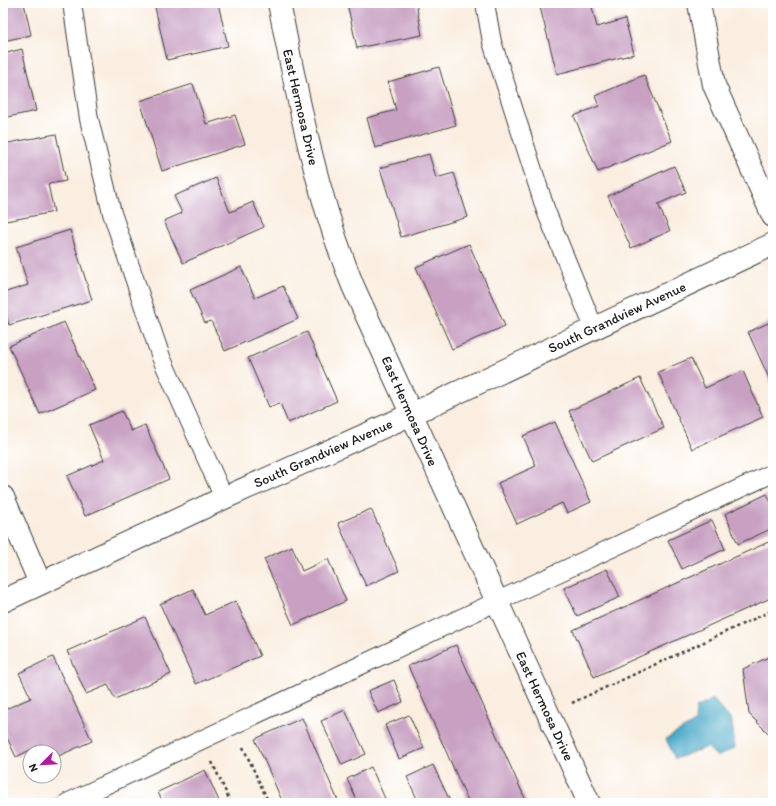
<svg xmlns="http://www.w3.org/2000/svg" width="776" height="806" font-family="Itim,sans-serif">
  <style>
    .water { fill: #49a9c8; stroke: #326272 }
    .building { fill: #c7a0c2 }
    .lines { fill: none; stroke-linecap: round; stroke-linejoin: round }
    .service-casing { stroke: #3d3c39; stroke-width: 20 }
    .minor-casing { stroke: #3d3c39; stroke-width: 24 }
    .path { stroke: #3d3c39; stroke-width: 2.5; stroke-dasharray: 3 3; stroke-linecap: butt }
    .service { stroke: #fff; stroke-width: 18 }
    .minor { stroke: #fff; stroke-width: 22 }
    .labels { text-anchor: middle; stroke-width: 3; stroke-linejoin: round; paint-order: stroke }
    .street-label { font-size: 14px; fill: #1c1c1c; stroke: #fff }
  </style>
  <rect width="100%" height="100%" fill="#fff"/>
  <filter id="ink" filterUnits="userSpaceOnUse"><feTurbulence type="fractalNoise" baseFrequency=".025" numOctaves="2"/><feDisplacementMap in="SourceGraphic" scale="8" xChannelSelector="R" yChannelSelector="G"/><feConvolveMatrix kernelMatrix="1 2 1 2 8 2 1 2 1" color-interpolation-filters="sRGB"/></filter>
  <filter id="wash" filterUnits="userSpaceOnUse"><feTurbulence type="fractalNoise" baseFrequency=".012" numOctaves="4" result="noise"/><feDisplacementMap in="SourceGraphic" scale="16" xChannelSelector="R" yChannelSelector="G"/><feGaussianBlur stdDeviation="0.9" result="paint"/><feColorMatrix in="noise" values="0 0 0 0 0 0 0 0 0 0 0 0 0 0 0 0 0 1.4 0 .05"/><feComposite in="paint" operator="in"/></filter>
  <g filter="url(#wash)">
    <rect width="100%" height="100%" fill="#faeee0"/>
    <path class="water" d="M 713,699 L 732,721 L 735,748 L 717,757 L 707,747 L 675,759 L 666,739 L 695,722 L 696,708 Z"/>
    <g id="blocks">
      <path class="building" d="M 3,3 L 24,3 L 31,35 L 3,41 Z
        M 154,3 L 218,3 L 228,46 L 167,60 Z
        M 347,3 L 416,3 L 422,35 L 357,48 Z
        M 539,3 L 591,3 L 597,27 L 625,19 L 634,54 L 557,74 Z
        M 22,49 L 36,111 L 3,118 L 3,54 Z
        M 439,67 L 456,125 L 375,148 L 367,118 L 396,110 L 388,82 Z
        M 644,75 L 672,141 L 598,172 L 574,116 L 599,106 L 595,96 Z
        M 193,84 L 206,124 L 235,115 L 245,144 L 162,171 L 140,101 Z
        M 56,134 L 66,181 L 48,184 L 54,212 L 6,221 L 3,205 L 3,144 Z
        M 429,154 L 436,178 L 454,173 L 468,217 L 401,237 L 380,168 Z
        M 674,166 L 686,192 L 658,204 L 670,231 L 631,248 L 608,196 Z
        M 216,178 L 230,212 L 253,202 L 264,227 L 183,263 L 164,221 L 182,213 L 174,196 Z
        M 70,230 L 92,300 L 9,325 L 3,306 L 3,293 L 28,285 L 16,247 Z
        M 469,244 L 505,326 L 452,349 L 416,267 Z
        M 241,267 L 255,298 L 283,286 L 298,319 L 225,351 L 211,321 L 205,323 L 190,290 Z
        M 773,321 L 773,387 L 748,332 Z
        M 64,322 L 95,390 L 40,414 L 9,346 Z
        M 307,332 L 337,401 L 288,423 L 280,403 L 269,407 L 248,358 Z
        M 691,358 L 705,388 L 743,371 L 763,417 L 692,449 L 658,372 Z
        M 640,378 L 664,428 L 592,461 L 569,411 Z
        M 122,411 L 131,431 L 145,425 L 169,479 L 85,516 L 67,476 L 104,460 L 89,425 Z
        M 555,422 L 591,502 L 567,513 L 562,503 L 517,524 L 498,483 L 536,466 L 523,436 Z
        M 767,494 L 773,506 L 773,528 L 738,544 L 725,514 Z
        M 371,509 L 399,571 L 366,586 L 338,523 Z
        M 712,520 L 725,549 L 682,569 L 668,540 Z
        M 773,540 L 773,597 L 594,677 L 573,630 Z
        M 292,546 L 302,571 L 328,559 L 346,601 L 293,625 L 264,559 Z
        M 607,569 L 620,597 L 577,616 L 564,588 Z
        M 193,589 L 205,615 L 236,601 L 260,656 L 196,684 L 160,604 Z
        M 145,617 L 171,674 L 115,699 L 108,685 L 86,694 L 67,651 Z
        M 456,645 L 527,803 L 469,803 L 408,666 Z
        M 773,655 L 773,738 L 749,714 L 743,669 Z
        M 53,657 L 92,741 L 54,758 L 54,752 L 46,752 L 42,744 L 16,757 L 3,729 L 3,710 L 31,698 L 19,673 Z
        M 394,680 L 403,702 L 378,713 L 368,691 Z
        M 345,710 L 366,754 L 342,765 L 321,721 Z
        M 409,715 L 424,748 L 399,759 L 385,725 Z
        M 302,718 L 339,803 L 283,803 L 255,739 Z
        M 433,765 L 451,803 L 419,803 L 407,777 Z
        M 371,767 L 387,803 L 358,803 L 347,779 Z
        M 205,770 L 220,803 L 163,803 L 158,792 Z"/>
    </g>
  </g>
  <g filter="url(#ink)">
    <use href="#blocks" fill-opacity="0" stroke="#3d3c39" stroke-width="1"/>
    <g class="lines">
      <g class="service-casing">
        <path id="service" d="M 72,3 L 89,119 L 112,213 L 161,357 L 224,498
          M 485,3 L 492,42 L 546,211 L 594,328
          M 67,803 L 517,592 L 773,473"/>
      </g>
      <g class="minor-casing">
        <path id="minor" d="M 279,3 C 298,100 316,194 353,286 L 589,803
          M 699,3 L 714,85 L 773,216
          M 3,497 L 40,583
          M 3,601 L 224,498 L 412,414 L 773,244"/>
      </g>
      <path class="path" d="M 572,703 L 773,610
        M 243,747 L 269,803
        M 212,762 L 231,803"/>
      <use href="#service" class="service"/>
      <use href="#minor" class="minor"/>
    </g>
  </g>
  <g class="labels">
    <g class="street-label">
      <text transform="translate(301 107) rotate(77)" y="5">East Hermosa Drive</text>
      <text transform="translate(617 317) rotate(-25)" y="5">South Grandview Avenue</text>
      <text transform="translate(410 411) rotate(66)" y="5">East Hermosa Drive</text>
      <text transform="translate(323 453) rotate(-24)" y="5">South Grandview Avenue</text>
      <text transform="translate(545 706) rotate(65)" y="5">East Hermosa Drive</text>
    </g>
  </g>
  <rect width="776" height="806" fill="none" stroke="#fff" stroke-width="16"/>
  <g transform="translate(42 764) rotate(246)"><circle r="19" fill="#ffffff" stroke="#a4a4a4"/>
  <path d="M0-3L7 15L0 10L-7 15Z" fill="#b5179e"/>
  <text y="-6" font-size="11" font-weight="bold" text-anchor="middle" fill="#1c1c1c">N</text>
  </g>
</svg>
